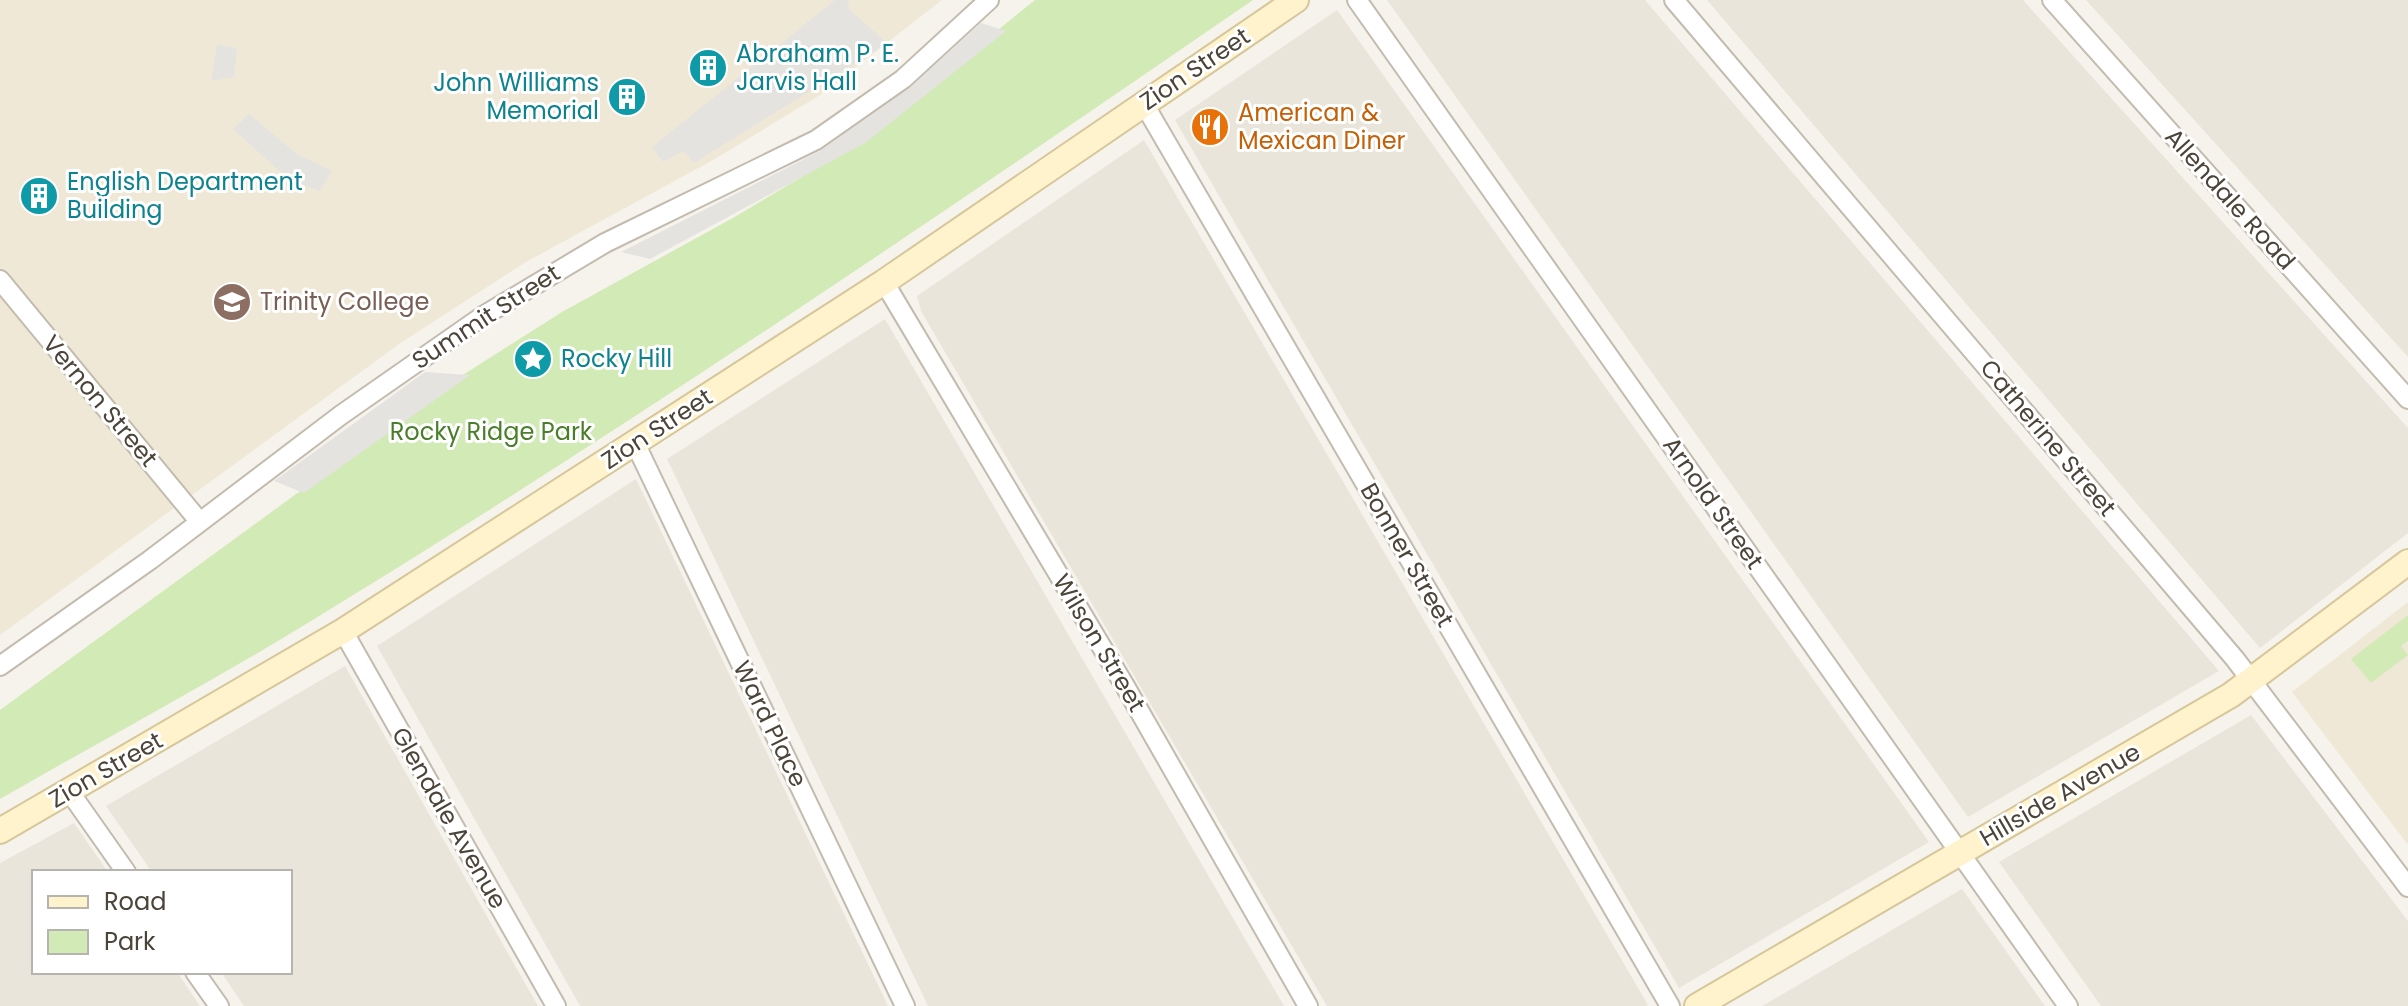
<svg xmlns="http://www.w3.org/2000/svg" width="2408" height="1006" font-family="Poppins,sans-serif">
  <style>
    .residential { fill: #eae5da }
    .education { fill: #efe8d6 }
    .green { fill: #d2eab5 }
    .parking { fill: #e5e3e0 }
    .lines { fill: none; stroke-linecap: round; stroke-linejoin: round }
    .street-casing { stroke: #c2bbae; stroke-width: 22 }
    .secondary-casing { stroke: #d6c79b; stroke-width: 28 }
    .street { stroke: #fff; stroke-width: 18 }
    .secondary { stroke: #fff3cd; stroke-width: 24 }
    .labels { text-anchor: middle; stroke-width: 6; stroke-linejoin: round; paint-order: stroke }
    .culture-label { font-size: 24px; fill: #0d838f; stroke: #fff; text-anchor: start }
    .street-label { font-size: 24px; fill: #4b4439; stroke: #fff }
    .food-label { font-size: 24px; fill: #c56008; stroke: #fff; text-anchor: start }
    .education-label { font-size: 24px; fill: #785e54; stroke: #fff; text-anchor: start }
    .park-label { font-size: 24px; fill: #4a7f2a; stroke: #fff }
  </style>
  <rect width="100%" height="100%" fill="#f6f3ec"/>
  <path class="residential" d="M 1387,0 L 1645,0 L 2219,671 L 1968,817 Z
    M 1707,0 L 2023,0 L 2408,428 L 2408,533 L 2260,648 Z
    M 2086,0 L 2408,0 L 2408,357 Z
    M 1337,10 L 1929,842 L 1679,988 L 1175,120 Z
    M 1144,140 L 1648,1005 L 1646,1006 L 1327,1006 L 921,311 L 917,296 Z
    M 885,319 L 1284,1006 L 928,1006 L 667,459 Z
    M 636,479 L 888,1006 L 580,1006 L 377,646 Z
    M 345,666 L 538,1006 L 244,1006 L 221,972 L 290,972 L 290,872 L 152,872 L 106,806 Z
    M 2251,715 L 2408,921 L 2408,1006 L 2101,1006 L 1999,862 Z
    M 74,823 L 108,872 L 34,872 L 34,972 L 177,972 L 200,1006 L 0,1006 L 0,863 Z
    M 1962,889 L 2045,1006 L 1762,1006 Z"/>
  <path class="education" d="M 0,0 L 942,0 L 820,95 L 715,159 L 526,262 L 402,342 L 0,635 Z
    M 2408,602 L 2408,845 L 2292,692 Z"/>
  <path class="green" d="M 1035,0 L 1253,0 C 943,213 632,425 311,621 C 210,683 104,739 0,799 L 0,710 L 436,392 L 562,312 L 731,219 L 854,146 Z
    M 2408,615 L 2408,641 L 2401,646 L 2408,655 L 2371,683 L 2351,659 Z"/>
  <path class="parking" d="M 835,0 L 848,0 L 849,9 L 887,43 L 694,163 L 683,151 L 663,162 L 652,147 Z
    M 981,23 L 1006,31 L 865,143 L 650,259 L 621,252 L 820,151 L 911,86 Z
    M 217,45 L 237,48 L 234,77 L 211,81 Z
    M 249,114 L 297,154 L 332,171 L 320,191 L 288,179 L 233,129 Z
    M 425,372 L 470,375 L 304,493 L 274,481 Z"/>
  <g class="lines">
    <g class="street-casing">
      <path id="street" d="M 1357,0 L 2068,1006
        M 1674,0 L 2235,659 L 2408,887
        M 2052,0 L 2408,399
        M 1144,104 L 1670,1006
        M 0,280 L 199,521
        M 884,282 L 1125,686 L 1308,1006
        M 635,443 L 905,1006
        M 343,631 L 556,1006
        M 0,666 L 150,560 L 341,415 L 483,316 L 605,243 L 816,140 L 903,79 L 989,0
        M 69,791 L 126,872
        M 195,972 L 219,1006"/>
    </g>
    <g class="secondary-casing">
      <path id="secondary" d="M 0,831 L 343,631 L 884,282 L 1296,0
        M 1697,1006 L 2231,695 L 2408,562"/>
    </g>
    <use href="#street" class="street"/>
    <use href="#secondary" class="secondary"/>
  </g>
  <defs>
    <g id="building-disc" transform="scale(2)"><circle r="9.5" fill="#0f9aa8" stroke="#fff"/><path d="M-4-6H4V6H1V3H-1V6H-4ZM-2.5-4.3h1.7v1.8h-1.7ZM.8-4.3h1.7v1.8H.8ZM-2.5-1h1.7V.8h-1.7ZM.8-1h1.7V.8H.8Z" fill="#fff"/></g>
    <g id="restaurant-disc" transform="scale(2)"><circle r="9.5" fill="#e8710a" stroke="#fff"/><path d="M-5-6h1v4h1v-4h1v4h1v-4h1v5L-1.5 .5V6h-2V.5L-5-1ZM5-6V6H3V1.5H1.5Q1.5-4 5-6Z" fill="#fff"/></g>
    <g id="university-disc" transform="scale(2)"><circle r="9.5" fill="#8d6e63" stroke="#fff"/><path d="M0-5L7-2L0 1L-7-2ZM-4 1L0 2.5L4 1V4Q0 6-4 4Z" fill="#fff"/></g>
    <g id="sight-disc" transform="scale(2)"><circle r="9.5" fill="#0f9aa8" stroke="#fff"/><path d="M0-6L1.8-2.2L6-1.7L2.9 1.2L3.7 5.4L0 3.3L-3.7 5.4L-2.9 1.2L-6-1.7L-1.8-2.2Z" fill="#fff"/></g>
  </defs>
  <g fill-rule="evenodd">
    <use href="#building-disc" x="708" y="68"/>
    <use href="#building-disc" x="627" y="97"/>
    <use href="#restaurant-disc" x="1210" y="127"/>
    <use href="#building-disc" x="39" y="196"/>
    <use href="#university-disc" x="232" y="302"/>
    <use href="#sight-disc" x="533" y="359"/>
  </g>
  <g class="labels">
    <g class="culture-label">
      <text x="736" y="62">Abraham P. E.<tspan x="736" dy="28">Jarvis Hall</tspan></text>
      <text x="599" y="91" text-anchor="end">John Williams<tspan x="599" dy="28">Memorial</tspan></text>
      <text x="67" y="190">English Department<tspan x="67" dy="28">Building</tspan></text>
      <text x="561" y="367">Rocky Hill</text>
    </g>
    <g class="street-label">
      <text transform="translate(1195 69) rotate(-34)" y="8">Zion Street</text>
      <text transform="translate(2230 199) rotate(48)" y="8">Allendale Road</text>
      <text transform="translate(486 317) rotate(-33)" y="8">Summit Street</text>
      <text transform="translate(100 401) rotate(50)" y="8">Vernon Street</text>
      <text transform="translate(657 429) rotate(-33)" y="8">Zion Street</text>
      <text transform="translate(2048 438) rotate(50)" y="8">Catherine Street</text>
      <text transform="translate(1713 503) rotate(55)" y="8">Arnold Street</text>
      <text transform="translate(1407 555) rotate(60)" y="8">Bonner Street</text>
      <text transform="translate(1099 643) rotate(59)" y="8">Wilson Street</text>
      <text transform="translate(770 724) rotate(64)" y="8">Ward Place</text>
      <text transform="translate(106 770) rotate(-30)" y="8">Zion Street</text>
      <text transform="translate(2060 795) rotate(-30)" y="8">Hillside Avenue</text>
      <text transform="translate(449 818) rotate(60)" y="8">Glendale Avenue</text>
    </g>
    <g class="food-label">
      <text x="1238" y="121">American &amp;<tspan x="1238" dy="28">Mexican Diner</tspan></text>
    </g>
    <g class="education-label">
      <text x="260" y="310">Trinity College</text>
    </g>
    <g class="park-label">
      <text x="491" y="440">Rocky Ridge Park</text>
    </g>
  </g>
  <rect x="32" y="870" width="260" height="104" fill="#ffffff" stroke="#b7b4b0" stroke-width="2"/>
  <rect x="48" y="896" width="40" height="12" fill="#fff3cd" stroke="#b7b4b0" stroke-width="2"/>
  <text x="104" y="910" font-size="24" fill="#4b4439">Road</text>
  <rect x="48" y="930" width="40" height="24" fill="#d2eab5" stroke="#b7b4b0" stroke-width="2"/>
  <text x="104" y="950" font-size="24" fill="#4b4439">Park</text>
</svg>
